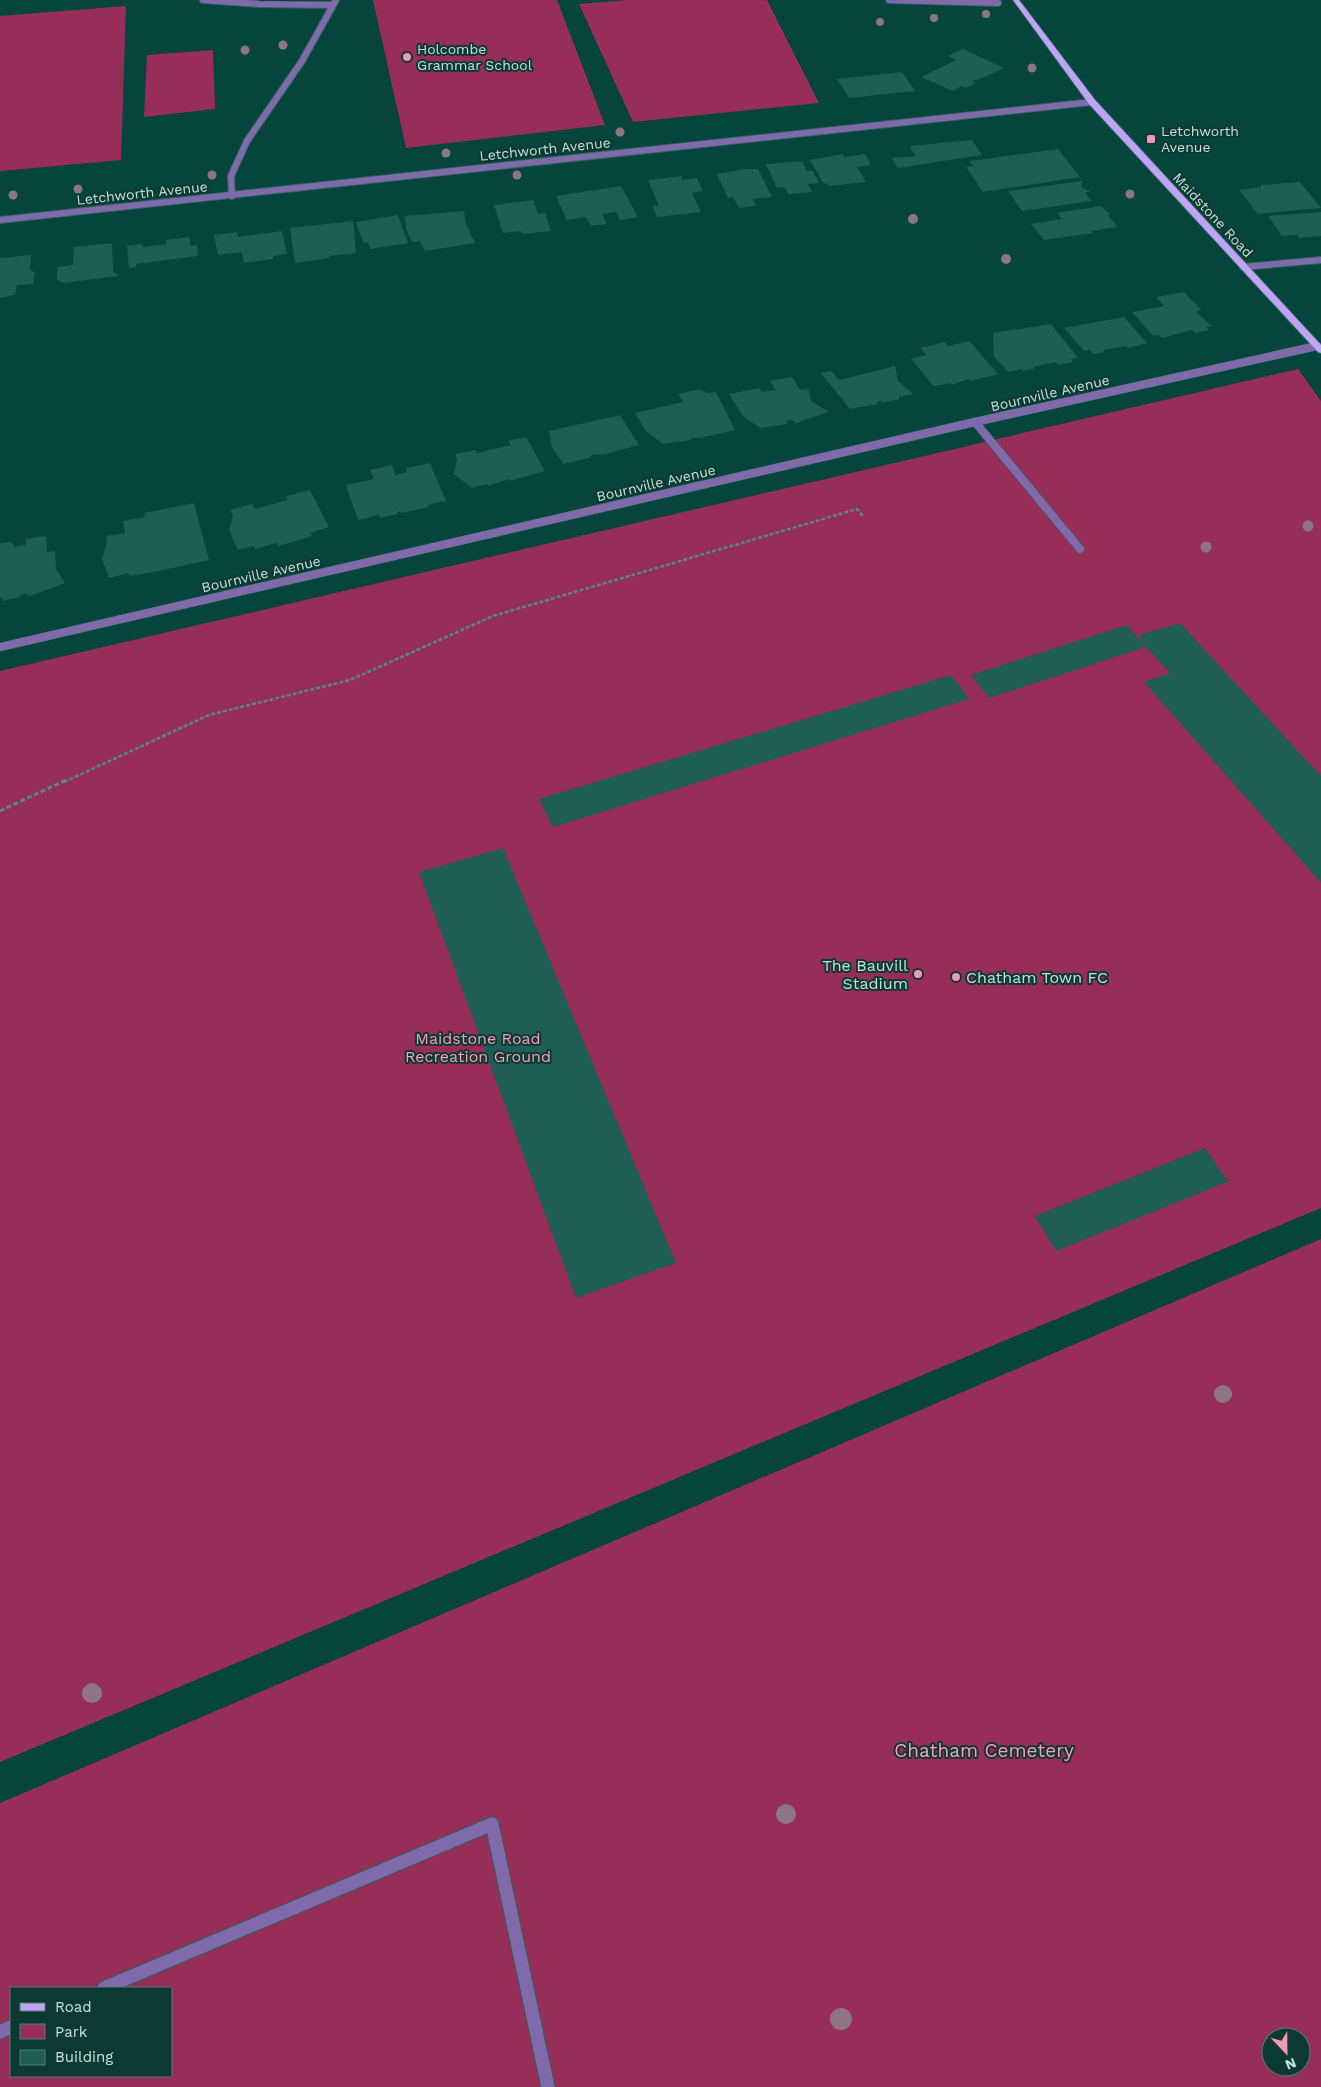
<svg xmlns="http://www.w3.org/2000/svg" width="1321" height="2087" font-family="'Work Sans',sans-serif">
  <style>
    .green { fill: #962e58; fill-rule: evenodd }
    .building { fill: #1e5e53 }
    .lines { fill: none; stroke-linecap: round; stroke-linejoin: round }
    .lane-far2-casing { stroke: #2b645c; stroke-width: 8 }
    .lane-far1-casing { stroke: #2b645c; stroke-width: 9 }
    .lane-casing { stroke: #2b645c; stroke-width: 15 }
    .street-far1-casing { stroke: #2b645c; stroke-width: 8 }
    .street-casing { stroke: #2b645c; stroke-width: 9 }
    .primary-casing { stroke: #2b645c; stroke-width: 2 }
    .path-far1 { stroke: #588980; stroke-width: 2.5; stroke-dasharray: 4 2; stroke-linecap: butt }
    .path { stroke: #588980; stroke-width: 3; stroke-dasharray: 5 2.5; stroke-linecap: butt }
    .lane-far2 { stroke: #816aac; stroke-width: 6 }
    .lane-far1 { stroke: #816aac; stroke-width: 8 }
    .lane { stroke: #816aac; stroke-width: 13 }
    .street-far1 { stroke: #816aac; stroke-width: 6 }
    .street { stroke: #816aac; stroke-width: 8 }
    .primary { fill: #bfa3f4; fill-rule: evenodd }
    .tree { fill: #8d7582 }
    .poi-dot { fill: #f09ab5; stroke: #0c3931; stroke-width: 2 }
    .labels { text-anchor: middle; stroke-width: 4; stroke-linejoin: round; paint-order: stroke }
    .far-poi-label { font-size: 14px; fill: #c5e1da; stroke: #0c3931; text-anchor: start }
    .far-street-label { font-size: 14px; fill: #c5e1da; stroke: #0c3931 }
    .poi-label { font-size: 16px; fill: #c5e1da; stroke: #0c3931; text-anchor: end }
    .park-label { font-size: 16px; fill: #fd9dbc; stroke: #0c3931 }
    .near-park-label { font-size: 19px; fill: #fd9dbc; stroke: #0c3931 }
  </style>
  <rect width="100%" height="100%" fill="#05453c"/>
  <path class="green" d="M 373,0 L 557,0 L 605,125 L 406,148 Z
    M 626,0 L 767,0 L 819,103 L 633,122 L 579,4 Z
    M 126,6 L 121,160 L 0,171 L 0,16 Z
    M 213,50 L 215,109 L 144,117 L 147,55 Z
    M 1298,369 L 1321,401 L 1321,1208 L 0,1762 L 0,671 Z
    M 1321,1239 L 1321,2087 L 0,2087 L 0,1803 ZM 11,1988 L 171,1988 L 171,2076 L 11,2076 ZM 1271,2037 L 1301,2037 L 1301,2067 L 1271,2067 Z"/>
  <path class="building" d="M 963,49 L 1004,68 L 978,80 L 971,81 L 976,83 L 966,88 L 961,86 L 953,91 L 921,77 L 956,60 L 948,56 Z
    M 902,72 L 915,91 L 849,98 L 837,79 Z
    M 972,140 L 982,155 L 898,168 L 892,158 L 915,156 L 910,146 Z
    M 1058,149 L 1080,177 L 983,192 L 966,167 L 973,166 L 969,161 Z
    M 843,154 L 844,157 L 865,154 L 871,165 L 857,167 L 866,182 L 829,186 L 828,183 L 824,184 L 810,160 Z
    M 802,161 L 807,171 L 813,171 L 819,183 L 808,184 L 812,192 L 788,194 L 784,187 L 777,188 L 766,164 Z
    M 745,169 L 758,169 L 772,197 L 753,199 L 756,206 L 739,208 L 733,197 L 728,198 L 717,174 Z
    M 681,176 L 682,180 L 697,178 L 703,191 L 692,193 L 701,212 L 657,217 L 653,206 L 659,206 L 648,180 Z
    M 1082,181 L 1081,187 L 1091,192 L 1085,192 L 1091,201 L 1022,211 L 1008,191 Z
    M 1300,182 L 1321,208 L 1258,214 L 1239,190 L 1261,187 L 1261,185 Z
    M 621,186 L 638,217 L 620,220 L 616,212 L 602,214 L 607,224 L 591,226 L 586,217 L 567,220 L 556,196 Z
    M 533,200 L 538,214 L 545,213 L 551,231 L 522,234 L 521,231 L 503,233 L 494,205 Z
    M 1101,206 L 1110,214 L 1108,215 L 1117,227 L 1091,231 L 1093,233 L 1044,240 L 1031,224 L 1062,219 L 1057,213 Z
    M 464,211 L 466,224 L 475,243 L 425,251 L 420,241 L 412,242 L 406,229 L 405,216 Z
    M 1321,212 L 1321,236 L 1299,238 L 1297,235 L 1282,236 L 1268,216 Z
    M 398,215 L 408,243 L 370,249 L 368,243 L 363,242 L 356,222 Z
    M 353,221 L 356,253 L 329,256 L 329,258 L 295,263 L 290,228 Z
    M 282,231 L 287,254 L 273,256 L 273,259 L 244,263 L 242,252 L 218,255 L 214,235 L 237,232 L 238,237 Z
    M 190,237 L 190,246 L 197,245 L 198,256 L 136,264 L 137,267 L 129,268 L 127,246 L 142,244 L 143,247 L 166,244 L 166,240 Z
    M 112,243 L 113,271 L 118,276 L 64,283 L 57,280 L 57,267 L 73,265 L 74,247 Z
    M 31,255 L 30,270 L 35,272 L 33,284 L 17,285 L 15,295 L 0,298 L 0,258 Z
    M 1184,292 L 1201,310 L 1196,311 L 1211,326 L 1206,327 L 1209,330 L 1195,333 L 1192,330 L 1162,338 L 1159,335 L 1153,336 L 1132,312 L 1164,306 L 1156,297 Z
    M 1124,317 L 1147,343 L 1128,348 L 1126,346 L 1103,350 L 1104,352 L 1093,354 L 1090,350 L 1084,351 L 1064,328 Z
    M 1051,324 L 1078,358 L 1071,359 L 1073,362 L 1058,365 L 1056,362 L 1033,367 L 1034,369 L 1022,371 L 1021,369 L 1009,372 L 994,357 L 993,333 Z
    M 969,341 L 998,374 L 971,381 L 969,379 L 952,385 L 950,383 L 934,386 L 911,359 L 926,355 L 921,348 L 945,342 L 948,346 Z
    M 895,366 L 898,381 L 913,394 L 899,397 L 899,399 L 882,403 L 881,401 L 877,402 L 878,404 L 850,409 L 821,373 L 831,371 L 839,380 Z
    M 792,377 L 800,390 L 809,389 L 811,401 L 829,412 L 796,423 L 792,420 L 786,421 L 787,424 L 760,428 L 743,416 L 729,394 L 759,388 L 762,392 L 776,390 L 770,381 Z
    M 699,389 L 708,393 L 716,392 L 735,430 L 700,438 L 690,438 L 692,440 L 663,444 L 646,431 L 635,413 L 683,402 L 678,394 Z
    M 620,415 L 639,445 L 606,454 L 592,455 L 590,458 L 563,464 L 552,447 L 549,431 Z
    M 526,437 L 545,471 L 510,481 L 509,479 L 488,486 L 487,484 L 472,488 L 454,474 L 457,459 L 455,454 L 476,450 L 477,453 L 511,445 L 508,441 Z
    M 430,463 L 446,501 L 428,505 L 429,507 L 402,513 L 401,511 L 397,512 L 398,514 L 380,518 L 379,515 L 358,520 L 346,485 L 374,479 L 370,470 L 392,465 L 395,475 L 407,472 L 406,468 Z
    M 310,490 L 329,527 L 310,533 L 312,536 L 278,546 L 277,543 L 255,549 L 254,546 L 238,550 L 229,530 L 233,515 L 230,510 L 252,504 L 255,509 L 288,500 L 286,496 Z
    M 194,503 L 209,560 L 154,572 L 130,576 L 128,573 L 109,578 L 102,559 L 107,542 L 106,536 L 125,533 L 123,521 L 145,517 L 144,513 Z
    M 46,536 L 47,552 L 55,551 L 56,569 L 65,583 L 36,594 L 27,596 L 27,593 L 20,595 L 20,597 L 3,601 L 2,598 L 0,598 L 0,543 L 9,542 L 14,544 L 14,547 L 26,545 L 26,539 Z
    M 1180,623 L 1321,776 L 1321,883 L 1144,682 L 1170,673 L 1146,647 L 989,698 L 971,675 L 1127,625 L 1146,647 L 1139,635 Z
    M 951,675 L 969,699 L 553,827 L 539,799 Z
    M 503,848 L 676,1263 L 576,1298 L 419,872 Z
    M 1205,1148 L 1226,1179 L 1232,1180 L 1056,1251 L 1035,1216 Z"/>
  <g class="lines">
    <g class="lane-far2-casing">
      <path id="lane-far2" d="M 203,0 L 259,4 L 333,5
        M 889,0 L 998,3
        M 232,196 L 231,176 L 247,141 L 302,61 L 336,0"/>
    </g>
    <g class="lane-far1-casing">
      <path id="lane-far1" d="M 975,422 L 1080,549"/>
    </g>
    <g class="lane-casing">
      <path id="lane" d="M 104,1988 L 492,1824 L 548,2087
        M 0,2032 L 11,2027"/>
    </g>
    <g class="street-far1-casing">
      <path id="street-far1" d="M 0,220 L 1092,102
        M 1243,267 L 1321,260"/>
    </g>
    <g class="street-casing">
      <path id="street" d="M 0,647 L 975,422 L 1317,346"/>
    </g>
    <g class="primary-casing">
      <path id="primary" d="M 1013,0 L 1019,0 L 1095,100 L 1321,345 L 1321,353 L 1318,352 L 1089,104 Z"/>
    </g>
    <path class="path-far1" d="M 64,782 L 209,715 L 350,680 L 493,616 L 857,509 L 863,516"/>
    <path class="path" d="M 0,811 L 66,780"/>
    <use href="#lane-far2" class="lane-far2"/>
    <use href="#lane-far1" class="lane-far1"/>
    <use href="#lane" class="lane"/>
    <use href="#street-far1" class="street-far1"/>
    <use href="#street" class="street"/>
    <use href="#primary" class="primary"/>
  </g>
  <g class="tree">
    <circle cx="986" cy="14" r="4"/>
    <circle cx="934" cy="18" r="4"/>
    <circle cx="880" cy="22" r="4"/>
    <circle cx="283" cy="45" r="4.5"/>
    <circle cx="245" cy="50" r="4.5"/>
    <circle cx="1032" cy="68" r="4.5"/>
    <circle cx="620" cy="132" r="4.5"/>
    <circle cx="446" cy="153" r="4.5"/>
    <circle cx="212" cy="175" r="4.5"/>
    <circle cx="517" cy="175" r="4.5"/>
    <circle cx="78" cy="189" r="4.5"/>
    <circle cx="1130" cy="194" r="4.5"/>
    <circle cx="13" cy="195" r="4.5"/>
    <circle cx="913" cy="219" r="5"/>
    <circle cx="1006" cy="259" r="5"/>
    <circle cx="1308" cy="526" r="5.5"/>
    <circle cx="1206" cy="547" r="5.5"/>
    <circle cx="1223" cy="1394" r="9"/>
    <circle cx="92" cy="1693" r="10"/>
    <circle cx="786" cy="1814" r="10"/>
    <circle cx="841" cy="2019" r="11"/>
  </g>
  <g class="poi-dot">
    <circle cx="407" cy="57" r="5"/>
    <rect x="1146" y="134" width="10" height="10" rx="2.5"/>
    <circle cx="918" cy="974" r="5"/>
    <circle cx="956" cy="977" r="5"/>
  </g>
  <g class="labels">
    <g class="far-poi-label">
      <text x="417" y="54">Holcombe<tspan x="417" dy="16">Grammar School</tspan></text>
      <text x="1161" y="136">Letchworth<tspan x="1161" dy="16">Avenue</tspan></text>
    </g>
    <g class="far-street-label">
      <text transform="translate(545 149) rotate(-6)" y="5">Letchworth Avenue</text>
      <text transform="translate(142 193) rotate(-6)" y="5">Letchworth Avenue</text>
      <text transform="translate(1213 215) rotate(47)" y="5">Maidstone Road</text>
      <text transform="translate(1050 393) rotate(-13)" y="5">Bournville Avenue</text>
      <text transform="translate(656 483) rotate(-13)" y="5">Bournville Avenue</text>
      <text transform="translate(261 574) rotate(-13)" y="5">Bournville Avenue</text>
    </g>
    <g class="poi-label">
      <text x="908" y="971">The Bauvill<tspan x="908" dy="18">Stadium</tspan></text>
      <text x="966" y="983" text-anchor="start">Chatham Town FC</text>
    </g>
    <g class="park-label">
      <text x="478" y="1044">Maidstone Road<tspan x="478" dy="18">Recreation Ground</tspan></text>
    </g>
    <g class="near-park-label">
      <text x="984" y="1757">Chatham Cemetery</text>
    </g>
  </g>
  <rect x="10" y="1987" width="162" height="90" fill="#0c3931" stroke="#567c75"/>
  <rect x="20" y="2003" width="25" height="8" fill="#bfa3f4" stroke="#567c75"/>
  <text x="55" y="2012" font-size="15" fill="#c5e1da">Road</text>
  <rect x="20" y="2024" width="25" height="15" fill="#962e58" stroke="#567c75"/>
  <text x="55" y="2037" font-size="15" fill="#c5e1da">Park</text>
  <rect x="20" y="2050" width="25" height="15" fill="#1e5e53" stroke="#567c75"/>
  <text x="55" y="2062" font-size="15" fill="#c5e1da">Building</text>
  <g transform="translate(1286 2052) rotate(158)"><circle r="24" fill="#0c3931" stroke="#567c75"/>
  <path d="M0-4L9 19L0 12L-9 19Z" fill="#f09ab5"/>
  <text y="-8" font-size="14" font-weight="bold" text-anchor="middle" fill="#c5e1da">N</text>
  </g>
</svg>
